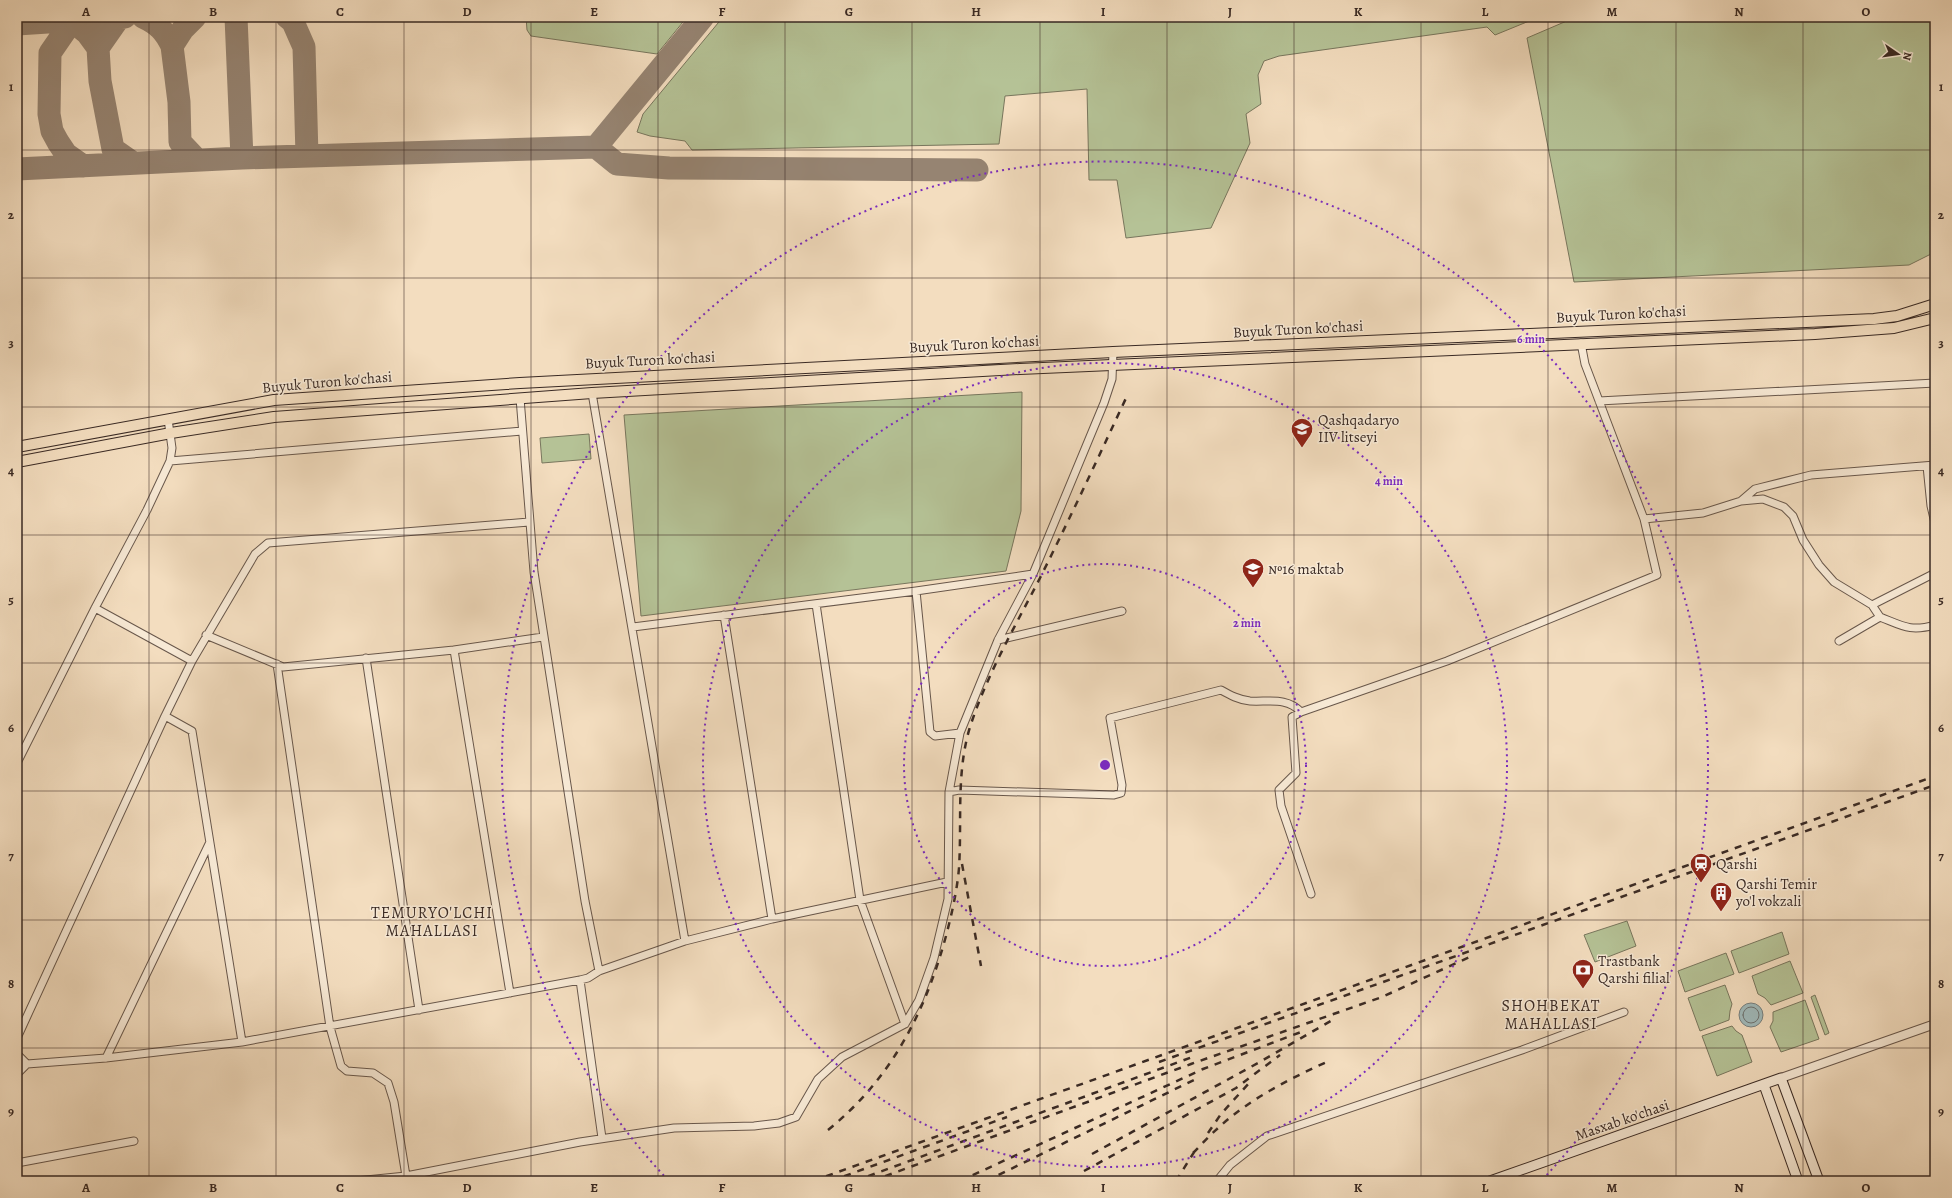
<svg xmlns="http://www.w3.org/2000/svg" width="1952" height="1198" font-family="Alegreya,serif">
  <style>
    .green { fill: #b5c296; stroke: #78765d }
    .water { fill: #a0babb; stroke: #77807f }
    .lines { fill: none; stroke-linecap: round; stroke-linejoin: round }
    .shore { stroke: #6d7270; stroke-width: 1 }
    .taxiway { stroke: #968472; stroke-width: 23 }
    .minor-casing { stroke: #68574b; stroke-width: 9 }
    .tertiary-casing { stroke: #68574b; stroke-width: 10 }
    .secondary-casing { stroke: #3a2a24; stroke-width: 11 }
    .primary-casing { stroke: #3a2a24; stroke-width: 12 }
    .minor { stroke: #f7e9d5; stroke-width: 7 }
    .tertiary { stroke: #f7e9d5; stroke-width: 8 }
    .secondary { stroke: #f7e9d5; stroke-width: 9 }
    .primary { stroke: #f3ddbf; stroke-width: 10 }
    .rail { stroke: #3a2a24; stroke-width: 2.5; stroke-dasharray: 7 7; stroke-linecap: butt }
    .grid { fill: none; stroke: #3a2a24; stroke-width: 1; stroke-opacity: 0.55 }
    .ring { fill: none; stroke: #7b2cbf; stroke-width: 2; stroke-dasharray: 2 4 }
    .labels { text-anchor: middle; stroke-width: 3; stroke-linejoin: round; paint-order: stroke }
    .street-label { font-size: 15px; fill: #3a2a24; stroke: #f7e9d5 }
    .poi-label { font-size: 15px; fill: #3a2a24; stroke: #f7e9d5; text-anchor: start }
    .neighbourhood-label { font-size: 16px; letter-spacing: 1px; fill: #3a2a24; stroke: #f7e9d5 }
    .centre { fill: #7b2cbf; stroke: #f7e9d5; stroke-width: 2 }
    .ring-label { font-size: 12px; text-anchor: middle; font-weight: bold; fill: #7b2cbf; stroke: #f7e9d5; stroke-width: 3; stroke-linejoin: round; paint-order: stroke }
    .neatline { fill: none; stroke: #3a2a24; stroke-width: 1.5 }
    .grid-label { font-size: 13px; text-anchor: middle; font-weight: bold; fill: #3a2a24 }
  </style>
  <rect width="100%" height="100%" fill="#f3ddbf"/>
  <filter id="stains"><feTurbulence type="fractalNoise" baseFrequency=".005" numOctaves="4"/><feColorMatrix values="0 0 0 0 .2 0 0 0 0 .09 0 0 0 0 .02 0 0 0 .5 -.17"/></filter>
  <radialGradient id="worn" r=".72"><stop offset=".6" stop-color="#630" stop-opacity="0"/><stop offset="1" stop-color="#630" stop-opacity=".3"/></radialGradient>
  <path class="green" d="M 526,17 L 687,17 L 657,54 L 531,36 L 527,30 Z
    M 723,17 L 1539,17 L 1495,35 L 1487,27 L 1279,56 L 1264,61 L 1258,75 L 1261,104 L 1246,114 L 1250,143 L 1211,228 L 1126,238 L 1117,180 L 1089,180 L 1087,89 L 1005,96 L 999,144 L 692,150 L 685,141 L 650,136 L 637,132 L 643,114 Z
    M 1576,17 L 1935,17 L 1935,252 L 1909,265 L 1574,282 L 1527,38 Z
    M 1022,392 L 1021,511 L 1006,571 L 641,616 L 624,415 Z
    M 589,434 L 591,459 L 542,463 L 540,438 Z
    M 1627,921 L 1636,946 L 1595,962 L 1584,935 Z
    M 1782,932 L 1789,954 L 1739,973 L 1731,951 Z
    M 1726,953 L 1734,974 L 1685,992 L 1678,971 Z
    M 1790,961 L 1803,993 L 1771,1005 L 1765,998 L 1758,994 L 1752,976 Z
    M 1725,985 L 1732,1004 L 1730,1011 L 1729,1020 L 1700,1031 L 1688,998 Z
    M 1815,995 L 1829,1033 L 1825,1035 L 1811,997 Z
    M 1805,1000 L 1819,1039 L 1781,1052 L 1770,1027 L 1773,1021 L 1773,1012 Z
    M 1732,1026 L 1736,1031 L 1742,1035 L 1752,1062 L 1717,1076 L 1702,1036 Z"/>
  <path class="water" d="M1739 1015a12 12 0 1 1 24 0a12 12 0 1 1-24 0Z"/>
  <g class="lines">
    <path class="shore" d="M1743 1015a8 8 0 1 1 16 0a8 8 0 1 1-16 0Z"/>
    <path class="taxiway" d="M 143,17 C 158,24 165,31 172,46
      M 195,17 L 183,29 L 172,46 L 179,102 L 180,142 L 197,160
      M 236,17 L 242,158
      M 287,17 L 293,22 L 304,47 L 307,156
      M 119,18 L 98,48 L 100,81 L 113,149 L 133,163
      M 17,24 L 125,17
      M 596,147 L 703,17
      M 83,166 L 66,154 L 58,142 L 52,131 L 49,114 L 50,53 L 72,21 L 87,33 L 98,48
      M 17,169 L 242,158 L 596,147 L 617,164 L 669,168 L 977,170"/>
    <g class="minor-casing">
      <path id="minor" d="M 1932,319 L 1935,327
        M 592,393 L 685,941
        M 520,398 L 534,572 L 585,901 L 599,971
        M 1599,401 L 1935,383
        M 170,461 L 522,431
        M 1927,466 L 1931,506 L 1935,523
        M 1741,501 L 1763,499 L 1784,507 L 1793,516 L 1803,540 L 1819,565 L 1834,582 L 1872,605
        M 1644,519 L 1703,513 L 1741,501 L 1755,489 L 1811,475 L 1935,465
        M 916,591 L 930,732 L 935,736 L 960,733
        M 816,604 L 860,900 L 905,1024
        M 95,608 L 192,661
        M 724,615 L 772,919
        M 1880,617 C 1903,626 1910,632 1935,625
        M 633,627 L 916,591 L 1033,574
        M 206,635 L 283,667 L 454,650 L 543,637
        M 998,640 L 1122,611
        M 1839,641 L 1880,617 L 1872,605 L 1935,573
        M 454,650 L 510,993
        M 366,658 L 419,1010
        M 277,664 L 330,1027 L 341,1066 L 347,1071 L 373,1073 L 388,1083 L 394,1102 L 406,1176
        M 165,716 L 192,731 L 242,1042
        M 17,763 L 95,608 L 147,510 L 170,461 L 172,448 L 168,419
        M 949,792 L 959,790 L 1114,795 L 1121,793 L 1122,785 L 1110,718 L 1221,690 C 1230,695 1239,700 1250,701 C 1269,702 1287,697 1301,712
        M 1311,894 L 1281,806 L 1279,790 L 1296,773 L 1292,717 L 1301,712 L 1447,661 L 1657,575 L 1644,519 L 1585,364 L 1581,343
        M 580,980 L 602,1138
        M 17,1038 L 165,716 L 192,661 L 255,554 L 268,543 L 529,522
        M 17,1054 L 27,1064 L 17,1074
        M 106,1058 L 209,844
        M 27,1064 L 106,1058 L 242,1042 L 580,980 L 588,978 L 599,971 L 685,941 L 772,919 L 947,882
        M 17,1163 L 134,1141
        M 356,1181 L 406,1176 L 580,1142 L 674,1128 L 754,1126 L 779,1123 L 796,1117 L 818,1079 L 842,1057 L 905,1024 L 919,1000 L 934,958 L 948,899 L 949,792 L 960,733 L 998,640 L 1033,574 L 1104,403 L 1112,379 L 1113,352
        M 1217,1181 L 1230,1165 L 1267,1136 L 1522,1050 L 1624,1012"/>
    </g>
    <g class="tertiary-casing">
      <path id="tertiary" d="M 1781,1078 L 1935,1024"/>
    </g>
    <g class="secondary-casing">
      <path id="secondary" d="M 1764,1085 L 1798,1181
        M 1490,1181 L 1781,1078 L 1819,1181"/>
    </g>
    <g class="primary-casing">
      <path id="primary" d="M 17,447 L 274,400 L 520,383 L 1113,352 L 1874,319 L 1897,316 L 1935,304
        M 17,462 L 171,433 L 274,417 L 592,393 L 1020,369 L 1815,334 L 1894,328 L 1935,318"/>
    </g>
    <use href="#minor" class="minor"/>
    <use href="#tertiary" class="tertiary"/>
    <use href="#secondary" class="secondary"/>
    <use href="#primary" class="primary"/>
    <path class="rail" d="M 962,864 L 981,966
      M 1159,1062 L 1935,785
      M 828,1130 C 891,1079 925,1013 946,936 C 952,913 957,891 959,868 C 962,820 956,773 970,727 C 987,674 1016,625 1041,576 C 1071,516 1099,456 1127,396
      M 1208,1133 L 1221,1114 L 1250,1082
      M 1193,1153 C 1201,1145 1209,1136 1217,1129 C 1249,1099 1291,1078 1331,1060
      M 1092,1154 L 1258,1063 L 1336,1018
      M 1084,1171 L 1236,1088 L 1280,1055
      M 813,1181 L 1935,776
      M 831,1181 L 1007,1117
      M 855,1181 L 1195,1056
      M 872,1181 L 1191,1064 L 1382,997 L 1474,955
      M 960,1181 L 1203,1069 L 1301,1032
      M 986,1181 L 1200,1077
      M 1176,1181 L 1196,1149"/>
  </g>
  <path class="grid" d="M 149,17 L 149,1181M 276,17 L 276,1181M 404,17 L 404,1181M 531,17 L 531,1181M 658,17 L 658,1181M 785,17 L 785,1181M 912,17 L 912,1181M 1040,17 L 1040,1181M 1167,17 L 1167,1181M 1294,17 L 1294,1181M 1421,17 L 1421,1181M 1548,17 L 1548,1181M 1676,17 L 1676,1181M 1803,17 L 1803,1181M 17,150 L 1935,150M 17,278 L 1935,278M 17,407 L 1935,407M 17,535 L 1935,535M 17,663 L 1935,663M 17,791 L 1935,791M 17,920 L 1935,920M 17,1048 L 1935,1048"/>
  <g class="ring">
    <circle cx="1105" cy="765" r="201"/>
    <circle cx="1105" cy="765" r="402"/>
    <path d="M668 1180A603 603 0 1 1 1542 1180"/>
  </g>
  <defs>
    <g id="university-pin" transform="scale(1.15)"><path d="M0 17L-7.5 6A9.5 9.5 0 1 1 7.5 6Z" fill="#8f2418" stroke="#f7e9d5"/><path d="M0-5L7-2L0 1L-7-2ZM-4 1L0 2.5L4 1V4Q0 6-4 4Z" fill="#fff"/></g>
    <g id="school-pin" transform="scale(1.15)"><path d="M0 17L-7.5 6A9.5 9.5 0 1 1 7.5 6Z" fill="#8f2418" stroke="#f7e9d5"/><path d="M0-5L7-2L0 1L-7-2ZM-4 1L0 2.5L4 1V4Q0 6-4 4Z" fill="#fff"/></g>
    <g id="station-pin" transform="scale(1.15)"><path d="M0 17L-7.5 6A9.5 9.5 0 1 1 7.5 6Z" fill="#8f2418" stroke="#f7e9d5"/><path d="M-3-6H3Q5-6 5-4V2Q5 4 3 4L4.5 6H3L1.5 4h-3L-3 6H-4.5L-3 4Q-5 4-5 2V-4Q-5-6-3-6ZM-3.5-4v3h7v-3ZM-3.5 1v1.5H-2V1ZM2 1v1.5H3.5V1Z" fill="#fff"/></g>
    <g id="building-pin" transform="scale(1.15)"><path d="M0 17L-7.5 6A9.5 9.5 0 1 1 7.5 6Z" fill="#8f2418" stroke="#f7e9d5"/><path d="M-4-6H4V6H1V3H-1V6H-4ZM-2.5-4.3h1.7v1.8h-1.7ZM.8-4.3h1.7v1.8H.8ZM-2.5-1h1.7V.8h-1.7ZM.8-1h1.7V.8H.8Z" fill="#fff"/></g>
    <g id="bank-pin" transform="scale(1.15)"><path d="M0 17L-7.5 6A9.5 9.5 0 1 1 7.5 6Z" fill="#8f2418" stroke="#f7e9d5"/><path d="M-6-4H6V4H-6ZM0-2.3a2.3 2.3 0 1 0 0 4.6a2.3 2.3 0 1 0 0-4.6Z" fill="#fff"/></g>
  </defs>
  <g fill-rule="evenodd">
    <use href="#university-pin" x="1302" y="429"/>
    <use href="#school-pin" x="1253" y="569"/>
    <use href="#station-pin" x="1701" y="864"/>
    <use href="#building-pin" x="1721" y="893"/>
    <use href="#bank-pin" x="1583" y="970"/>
  </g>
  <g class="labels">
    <g class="street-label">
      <text transform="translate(1621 314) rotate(-3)" y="5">Buyuk Turon ko'chasi</text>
      <text transform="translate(1298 329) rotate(-3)" y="5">Buyuk Turon ko'chasi</text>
      <text transform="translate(974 344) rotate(-3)" y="5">Buyuk Turon ko'chasi</text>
      <text transform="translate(650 360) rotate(-3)" y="5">Buyuk Turon ko'chasi</text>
      <text transform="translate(327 382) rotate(-5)" y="5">Buyuk Turon ko'chasi</text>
      <text transform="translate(1622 1120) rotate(-19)" y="5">Masxab ko'chasi</text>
    </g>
    <g class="poi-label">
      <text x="1318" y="425">Qashqadaryo<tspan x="1318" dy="17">IIV litseyi</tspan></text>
      <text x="1268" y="574">№16 maktab</text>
      <text x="1716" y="869">Qarshi</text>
      <text x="1736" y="889">Qarshi Temir<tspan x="1736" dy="17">yo'l vokzali</tspan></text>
      <text x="1598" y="966">Trastbank<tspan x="1598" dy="17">Qarshi filial</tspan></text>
    </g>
    <g class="neighbourhood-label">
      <text x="432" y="918">TEMURYO'LCHI<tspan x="432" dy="18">MAHALLASI</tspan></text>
      <text x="1551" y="1011">SHOHBEKAT<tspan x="1551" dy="18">MAHALLASI</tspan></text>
    </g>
  </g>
  <circle cx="1105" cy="765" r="6" class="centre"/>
  <g class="ring-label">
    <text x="1531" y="343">6 min</text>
    <text x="1389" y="485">4 min</text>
    <text x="1247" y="627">2 min</text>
  </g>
  <rect width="1952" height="1198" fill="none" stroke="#f3ddbf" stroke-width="44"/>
  <g transform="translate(1898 54) rotate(103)" stroke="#f7e9d5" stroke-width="3" paint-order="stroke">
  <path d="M0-3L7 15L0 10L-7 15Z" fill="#3a2a24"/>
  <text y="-6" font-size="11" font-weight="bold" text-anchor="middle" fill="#3a2a24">N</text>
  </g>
  <rect x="22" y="22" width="1908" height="1154" class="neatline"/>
  <g class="grid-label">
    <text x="86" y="16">A</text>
    <text x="213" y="16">B</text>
    <text x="340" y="16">C</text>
    <text x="467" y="16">D</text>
    <text x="594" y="16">E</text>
    <text x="722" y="16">F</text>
    <text x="849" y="16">G</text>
    <text x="976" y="16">H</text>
    <text x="1103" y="16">I</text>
    <text x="1230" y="16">J</text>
    <text x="1358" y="16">K</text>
    <text x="1485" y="16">L</text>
    <text x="1612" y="16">M</text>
    <text x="1739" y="16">N</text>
    <text x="1866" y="16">O</text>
    <text x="11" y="91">1</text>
    <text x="1941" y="91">1</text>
    <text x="11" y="219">2</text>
    <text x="1941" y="219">2</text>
    <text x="11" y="347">3</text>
    <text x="1941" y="347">3</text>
    <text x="11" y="475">4</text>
    <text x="1941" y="475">4</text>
    <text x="11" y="604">5</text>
    <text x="1941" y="604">5</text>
    <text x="11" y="732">6</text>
    <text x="1941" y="732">6</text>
    <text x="11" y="860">7</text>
    <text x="1941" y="860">7</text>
    <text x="11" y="988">8</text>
    <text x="1941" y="988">8</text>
    <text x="11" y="1116">9</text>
    <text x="1941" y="1116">9</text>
    <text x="86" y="1192">A</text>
    <text x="213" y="1192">B</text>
    <text x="340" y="1192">C</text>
    <text x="467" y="1192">D</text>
    <text x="594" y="1192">E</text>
    <text x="722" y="1192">F</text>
    <text x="849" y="1192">G</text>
    <text x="976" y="1192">H</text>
    <text x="1103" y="1192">I</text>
    <text x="1230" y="1192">J</text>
    <text x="1358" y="1192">K</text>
    <text x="1485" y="1192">L</text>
    <text x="1612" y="1192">M</text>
    <text x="1739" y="1192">N</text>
    <text x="1866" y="1192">O</text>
  </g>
  <rect width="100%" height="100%" filter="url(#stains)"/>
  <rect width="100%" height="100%" fill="url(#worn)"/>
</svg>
